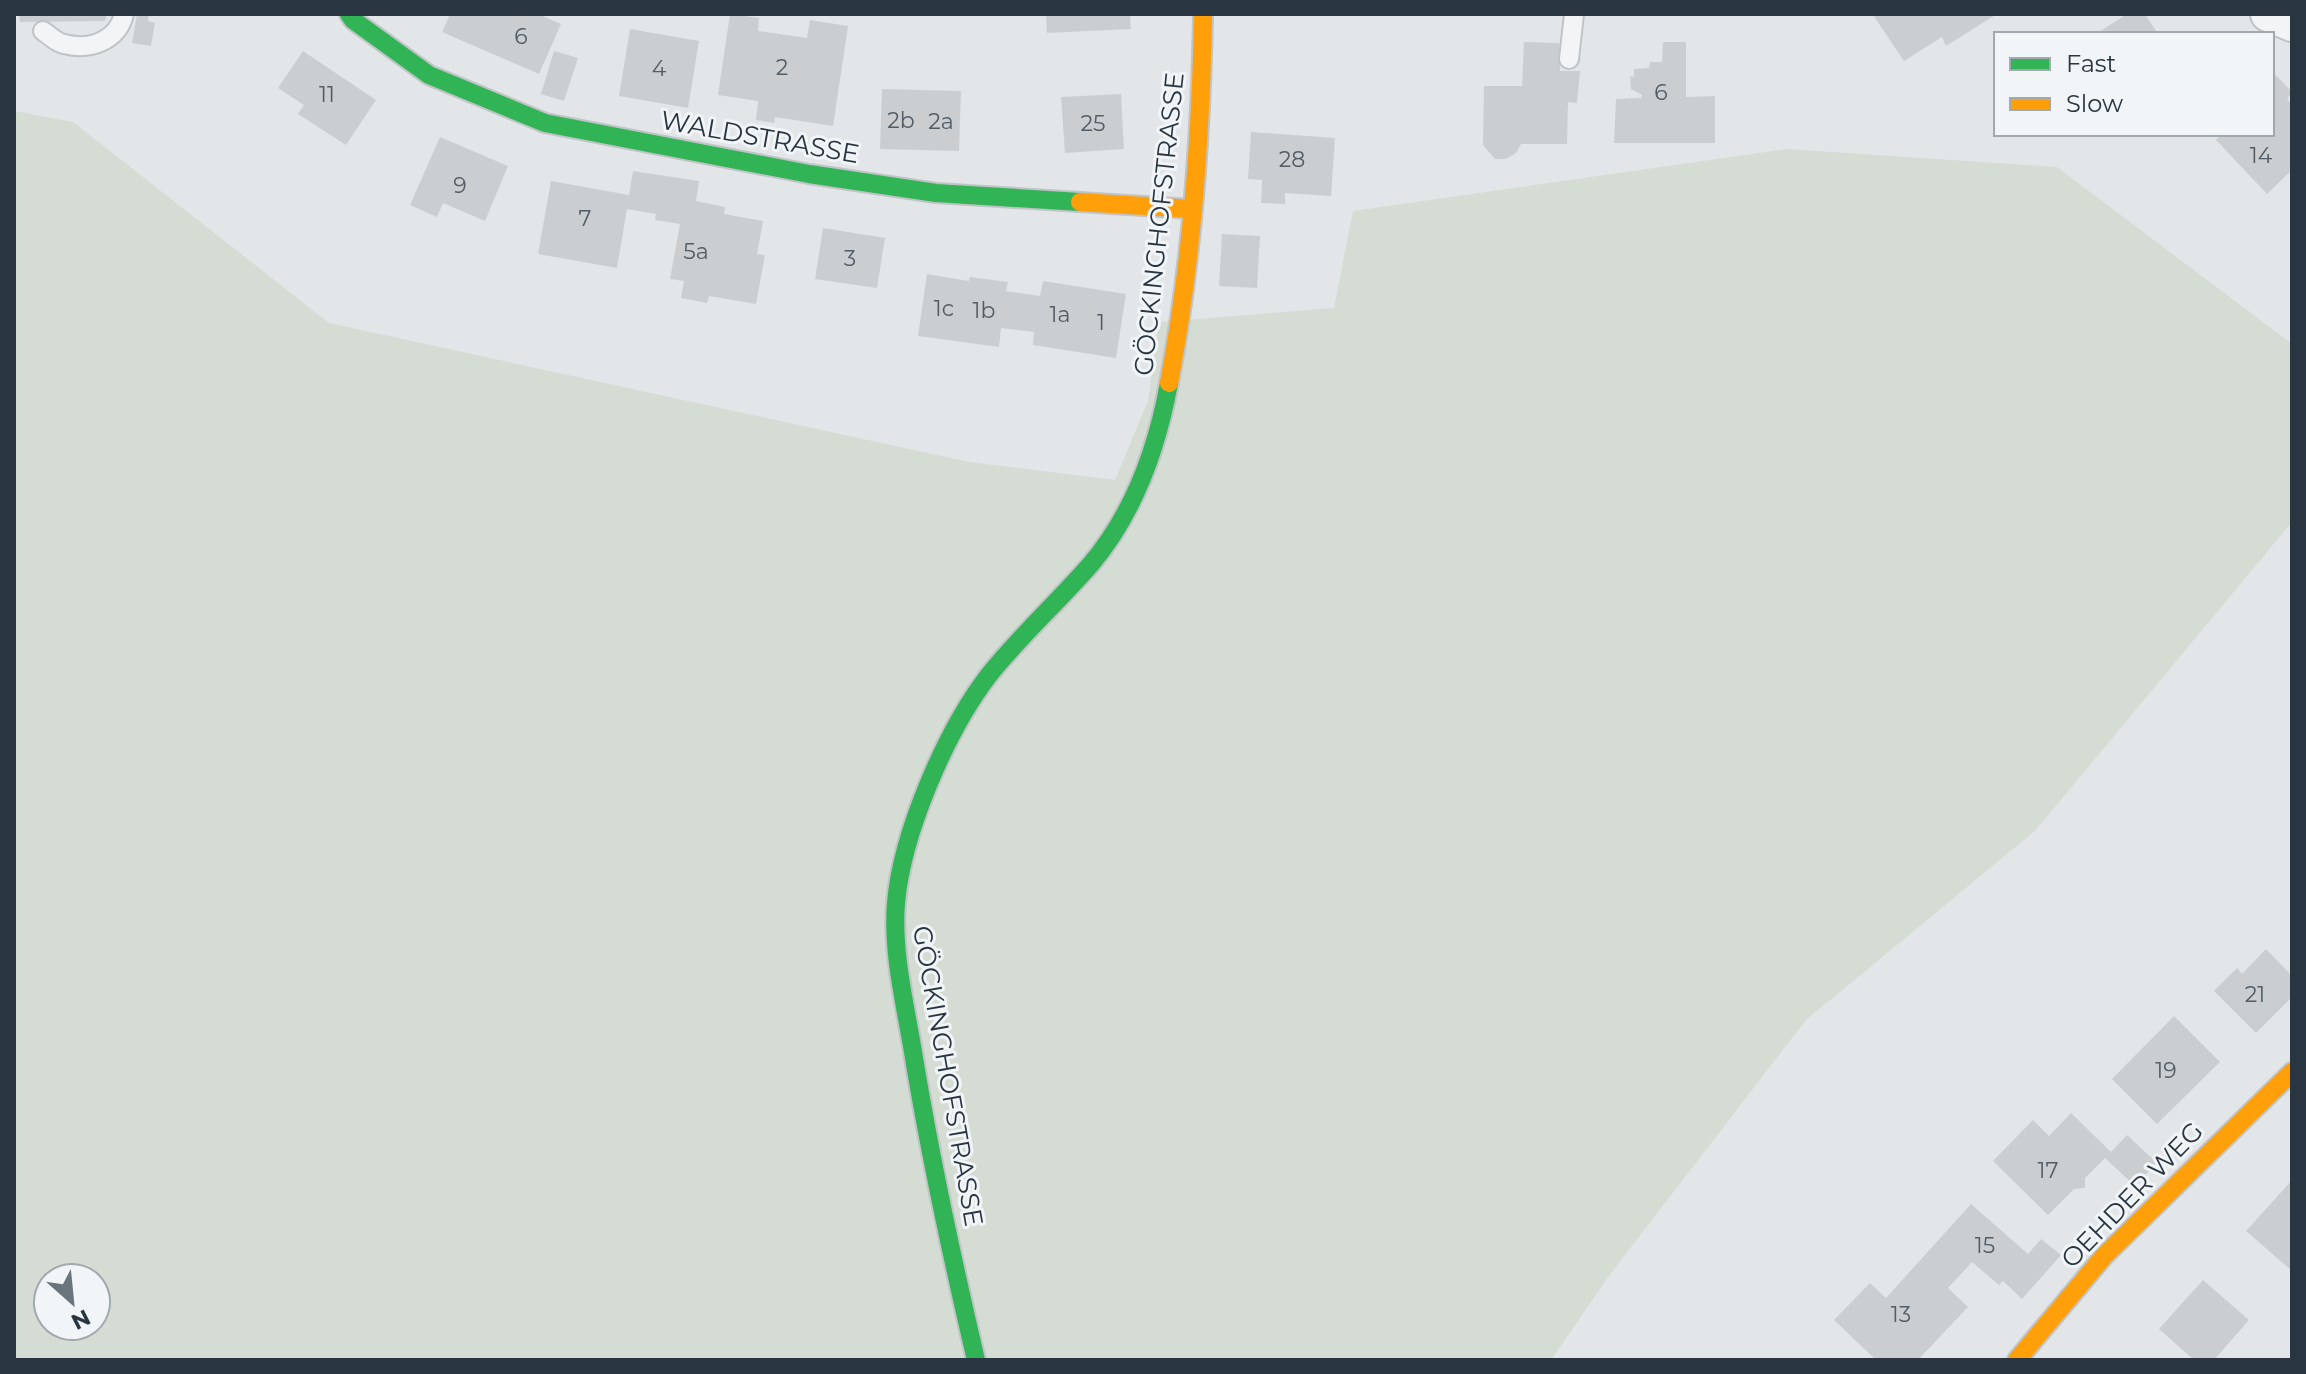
<svg xmlns="http://www.w3.org/2000/svg" width="2306" height="1374" font-family="Montserrat,sans-serif">
  <style>
    .green { fill: #d5dcd3; fill-rule: evenodd }
    .building { fill: #cbced0 }
    .lines { fill: none; stroke-linecap: round; stroke-linejoin: round }
    .lane-casing { stroke: #c1c4c6; stroke-width: 22 }
    .street-casing { stroke: #c1c4c6; stroke-width: 38 }
    .fast-casing { stroke: #c1c4c6; stroke-width: 22 }
    .slow-casing { stroke: #c1c4c6; stroke-width: 22 }
    .lane { stroke: #f2f4f5; stroke-width: 18 }
    .street { stroke: #f2f4f5; stroke-width: 34 }
    .fast { stroke: #30b455; stroke-width: 18 }
    .slow { stroke: #ff9f0a; stroke-width: 18 }
    .labels { text-anchor: middle; stroke-width: 6; stroke-linejoin: round; paint-order: stroke }
    .number-label { font-size: 22px; fill: #525d66 }
    .street-label { font-size: 26px; fill: #293642; stroke: #f1f5f7 }
  </style>
  <rect width="100%" height="100%" fill="#e3e6e8"/>
  <path class="green" d="M 14,111 L 73,122 L 329,323 L 969,462 L 1115,480 L 1148,401 L 1159,322 L 1334,308 L 1353,211 L 1787,149 L 2057,167 L 2292,344 L 2292,522 L 2035,831 L 1806,1020 L 1611,1273 L 1551,1360 L 14,1360 ZM 48,1278 L 96,1278 L 96,1326 L 48,1326 Z"/>
  <path class="building" d="M 19,14 L 107,14 L 105,21 L 20,22 Z
    M 137,14 L 149,14 L 148,21 L 155,23 L 151,46 L 132,43 Z
    M 450,14 L 538,14 L 561,24 L 539,74 L 442,32 Z
    M 730,14 L 759,18 L 758,31 L 807,38 L 810,20 L 848,26 L 833,126 L 775,117 L 774,123 L 756,120 L 758,101 L 718,95 Z
    M 1046,14 L 1130,14 L 1131,29 L 1047,33 Z
    M 1875,14 L 1997,14 L 1946,46 L 1942,37 L 1904,61 L 1873,15 Z
    M 2127,14 L 2145,14 L 2158,34 L 2096,34 Z
    M 630,29 L 699,41 L 688,108 L 619,96 Z
    M 1524,42 L 1559,43 L 1560,71 L 1580,71 L 1577,103 L 1568,102 L 1567,144 L 1521,144 L 1516,153 L 1506,159 L 1495,159 L 1483,145 L 1484,86 L 1522,86 Z
    M 1663,42 L 1686,42 L 1686,97 L 1715,96 L 1715,143 L 1614,143 L 1616,99 L 1641,98 L 1642,95 L 1631,89 L 1630,76 L 1634,77 L 1634,69 L 1649,68 L 1650,62 L 1662,62 Z
    M 303,51 L 376,100 L 346,145 L 298,114 L 304,105 L 278,88 Z
    M 554,51 L 578,58 L 564,101 L 541,94 Z
    M 2272,71 L 2292,92 L 2287,99 L 2292,105 L 2292,170 L 2267,194 L 2216,140 L 2222,134 L 2272,134 Z
    M 882,89 L 961,91 L 959,151 L 880,149 Z
    M 1121,94 L 1124,149 L 1065,153 L 1061,97 Z
    M 1251,132 L 1335,138 L 1331,196 L 1285,193 L 1285,204 L 1261,203 L 1262,180 L 1248,179 Z
    M 440,137 L 508,166 L 485,221 L 443,203 L 437,217 L 410,205 Z
    M 633,171 L 699,181 L 696,201 L 725,207 L 724,214 L 763,221 L 757,254 L 765,255 L 756,304 L 709,296 L 707,303 L 681,298 L 684,281 L 670,279 L 680,224 L 655,220 L 656,214 L 627,209 L 617,268 L 538,254 L 551,181 L 629,195 Z
    M 823,228 L 885,238 L 877,288 L 815,279 Z
    M 1222,234 L 1260,236 L 1257,288 L 1219,286 Z
    M 927,274 L 969,281 L 970,277 L 1008,282 L 1006,291 L 1040,296 L 1043,281 L 1126,294 L 1116,358 L 1033,345 L 1034,332 L 1001,328 L 999,347 L 918,336 Z
    M 2266,949 L 2292,976 L 2292,997 L 2256,1033 L 2214,991 L 2237,968 L 2242,974 Z
    M 2174,1016 L 2220,1062 L 2157,1124 L 2112,1079 Z
    M 2071,1113 L 2111,1152 L 2127,1135 L 2157,1163 L 2135,1186 L 2105,1158 L 2085,1178 L 2085,1188 L 2074,1189 L 2048,1215 L 1993,1161 L 2033,1120 L 2049,1136 Z
    M 2292,1180 L 2292,1271 L 2246,1231 Z
    M 1971,1204 L 2028,1254 L 2041,1239 L 2061,1255 L 2022,1299 L 2003,1281 L 1999,1285 L 1972,1262 L 1948,1288 L 1968,1307 L 1918,1360 L 1876,1360 L 1834,1320 L 1870,1283 L 1886,1298 Z
    M 2203,1280 L 2249,1320 L 2214,1360 L 2194,1360 L 2159,1329 Z"/>
  <g class="lines">
    <g class="lane-casing">
      <path id="lane" d="M 43,31 C 49,35 57,43 64,44 C 91,51 118,40 124,14
        M 1569,59 L 1574,14"/>
    </g>
    <g class="street-casing">
      <path id="street" d="M 2268,14 L 2292,24"/>
    </g>
    <g class="fast-casing">
      <path id="fast" d="M 349,14 L 353,20 L 429,75 L 545,123 L 809,174 L 936,193 L 1080,202
        M 976,1360 C 952,1258 930,1156 913,1052 C 905,1003 892,953 896,903 C 902,833 946,731 989,675 C 1020,636 1058,602 1091,564 C 1134,513 1157,449 1169,383"/>
    </g>
    <g class="slow-casing">
      <path id="slow" d="M 1080,202 L 1192,209
        M 1169,383 C 1192,262 1201,137 1203,14
        M 2017,1360 L 2104,1256 L 2292,1072"/>
    </g>
    <use href="#lane" class="lane"/>
    <use href="#street" class="street"/>
    <use href="#fast" class="fast"/>
    <use href="#slow" class="slow"/>
  </g>
  <g class="labels">
    <g class="number-label">
      <text x="521" y="44">6</text>
      <text x="782" y="75">2</text>
      <text x="659" y="76">4</text>
      <text x="1661" y="100">6</text>
      <text x="327" y="102">11</text>
      <text x="901" y="128">2b</text>
      <text x="941" y="129">2a</text>
      <text x="1093" y="131">25</text>
      <text x="2261" y="163">14</text>
      <text x="1292" y="167">28</text>
      <text x="460" y="193">9</text>
      <text x="585" y="226">7</text>
      <text x="696" y="259">5a</text>
      <text x="850" y="266">3</text>
      <text x="944" y="316">1c</text>
      <text x="984" y="318">1b</text>
      <text x="1060" y="322">1a</text>
      <text x="1101" y="330">1</text>
      <text x="2255" y="1002">21</text>
      <text x="2166" y="1078">19</text>
      <text x="2048" y="1178">17</text>
      <text x="1985" y="1253">15</text>
      <text x="1901" y="1322">13</text>
    </g>
    <g class="street-label">
      <text transform="translate(760 137) rotate(10)" y="9">WALDSTRASSE</text>
      <text transform="translate(1159 224) rotate(-84)" y="9">GÖCKINGHOFSTRASSE</text>
      <text transform="translate(948 1076) rotate(80)" y="9">GÖCKINGHOFSTRASSE</text>
      <text transform="translate(2132 1195) rotate(-46)" y="9">OEHDER WEG</text>
    </g>
  </g>
  <rect width="2306" height="1374" fill="none" stroke="#293642" stroke-width="32"/>
  <rect x="1994" y="32" width="280" height="104" fill="#f1f5f7" stroke="#a1a9af" stroke-width="2"/>
  <rect x="2010" y="58" width="40" height="12" fill="#30b455" stroke="#a1a9af" stroke-width="2"/>
  <text x="2066" y="72" font-size="24" fill="#293642">Fast</text>
  <rect x="2010" y="98" width="40" height="12" fill="#ff9f0a" stroke="#a1a9af" stroke-width="2"/>
  <text x="2066" y="112" font-size="24" fill="#293642">Slow</text>
  <g transform="translate(72 1302) rotate(153)"><circle r="38" fill="#f1f5f7" stroke="#a1a9af" stroke-width="2"/>
  <path d="M0-6L14 30L0 20L-14 30Z" fill="#6a747c"/>
  <text y="-12" font-size="22" font-weight="bold" text-anchor="middle" fill="#293642">N</text>
  </g>
</svg>
